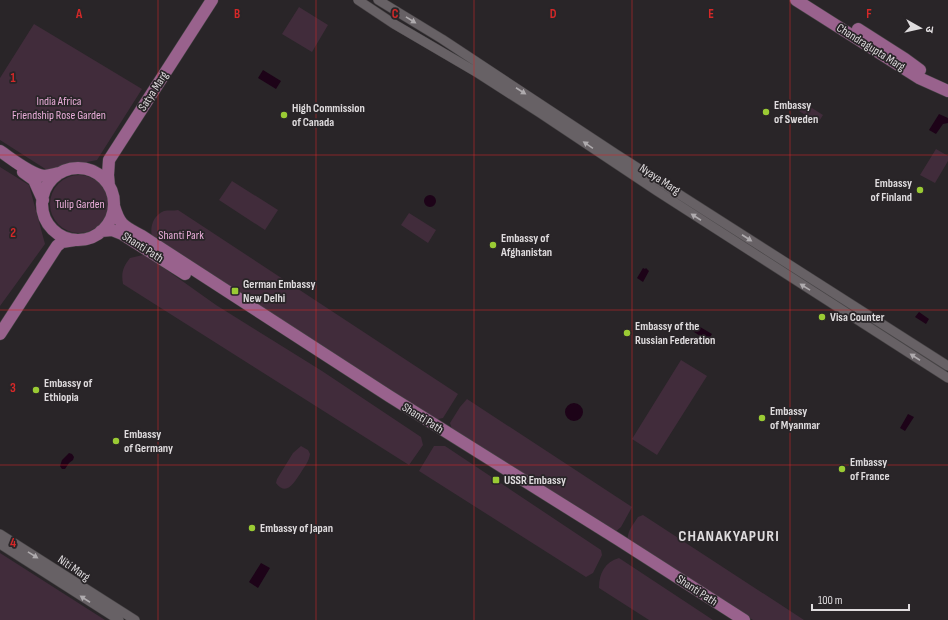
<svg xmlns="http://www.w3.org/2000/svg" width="948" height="620" font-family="'Sofia Sans Condensed','Noto Sans Devanagari',sans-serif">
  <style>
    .green { fill: #412c3b }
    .water { fill: #1d0318 }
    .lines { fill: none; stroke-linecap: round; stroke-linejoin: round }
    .minor-casing { stroke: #474446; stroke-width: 10 }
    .major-casing { stroke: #474446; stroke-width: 13 }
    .minor { stroke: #676165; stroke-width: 9 }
    .major { stroke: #99628d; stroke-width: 12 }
    .oneway { fill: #afabae }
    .grid { fill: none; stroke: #d62828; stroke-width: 1; stroke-opacity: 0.55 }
    .poi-dot { fill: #9acb34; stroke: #292528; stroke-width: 1.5 }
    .labels { text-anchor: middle; stroke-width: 3.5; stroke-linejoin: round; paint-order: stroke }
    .street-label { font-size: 12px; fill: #dfdcde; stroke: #292528 }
    .park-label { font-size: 12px; fill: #e9add9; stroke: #292528 }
    .poi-label { font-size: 12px; font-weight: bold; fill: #dfdcde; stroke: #292528; text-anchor: start }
    .district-label { font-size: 16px; font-weight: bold; letter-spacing: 1px; fill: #dfdcde; stroke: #292528 }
    .grid-label { font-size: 13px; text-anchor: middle; font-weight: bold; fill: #d62828; stroke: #292528; stroke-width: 3.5; stroke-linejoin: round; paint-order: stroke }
  </style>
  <rect width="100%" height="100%" fill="#292528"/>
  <path class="green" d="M 299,7 L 328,25 L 312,52 L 282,34 Z
    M 34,24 L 142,89 L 97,160 L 47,170 L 0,140 L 0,78 Z
    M 804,103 L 823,115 L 818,123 L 799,111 Z
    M 936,149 L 948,156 L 948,161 L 935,183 L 920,175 Z
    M 0,167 L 29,185 L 45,244 L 0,306 Z
    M50 204a29 29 0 1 1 58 0a29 29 0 1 1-58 0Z
    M 232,181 L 278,210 L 265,230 L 219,200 Z
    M 178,210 L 458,394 L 443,418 L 433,420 L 153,240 C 149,229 152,216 164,211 C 168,210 174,211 178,210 Z
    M 409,213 L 436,230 L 428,243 L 401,225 Z
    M 143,255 L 147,256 L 216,305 L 322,371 L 421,437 L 423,445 L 409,465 L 123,284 C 121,273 123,267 130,258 Z
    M 681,360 L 707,376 L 657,455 L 632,439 Z
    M 467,399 L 632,507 L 621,527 L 614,533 L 453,432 L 450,423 L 460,407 Z
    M 301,446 L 308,450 L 310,454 C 309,462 304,467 300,474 C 294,482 287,497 276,483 L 277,479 L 293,453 Z
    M 434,446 L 445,446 L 601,550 L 602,555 L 593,573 L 586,577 L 419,471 Z
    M 643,515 L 804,620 L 753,620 L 628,543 C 626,532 633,525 638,517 Z
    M 0,553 L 105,620 L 0,620 Z
    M 619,558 L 713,620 L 649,620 L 599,588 C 599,573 605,562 619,558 Z"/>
  <path class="water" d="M 263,70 L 281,81 L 276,89 L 258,78 Z
    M 939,114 L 948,118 L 948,123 L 943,124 L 936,134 L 929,130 Z
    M424 201a6 6 0 1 1 12 0a6 6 0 1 1-12 0Z
    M 643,268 L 645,269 L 646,268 L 649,271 L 643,282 L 637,278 Z
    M 919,312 L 929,319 L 926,324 L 915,317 Z
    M 695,324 L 712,334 L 708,341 L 691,330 Z
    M565 412a9 9 0 1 1 18 0a9 9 0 1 1-18 0Z
    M 908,414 L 914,417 L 905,431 L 900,428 Z
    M 69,453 L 72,454 L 74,457 L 73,460 L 69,463 L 65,469 L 62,469 L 60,466 L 62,460 Z
    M 261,563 L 270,568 L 258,588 L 249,582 Z"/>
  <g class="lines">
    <g class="minor-casing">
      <path id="minor" d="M 358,0 L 394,24 L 476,72 L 540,113 L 657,191 L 948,378
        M 378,0 L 442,39 L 616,154 L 948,366
        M 0,534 L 135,620
        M 0,544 L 119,620"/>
    </g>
    <g class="major-casing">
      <path id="major" d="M 796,0 L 919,78 L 948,91
        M 858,29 L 905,59 L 920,70
        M 0,151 C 12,159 30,174 44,176 C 49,176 54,174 60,173
        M42 204a36 36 0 1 1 72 0a36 36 0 1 1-72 0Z
        M 23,172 L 34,180 L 43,200
        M 109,186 L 108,175 L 109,160 L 212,0
        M 114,206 C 120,226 124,226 142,236 L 389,396 L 619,540 L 744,620
        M 101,231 L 112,230 L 122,234 L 185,274
        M 0,334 L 57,246 L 62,242 L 75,240"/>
    </g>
    <use href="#minor" class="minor"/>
    <use href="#major" class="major"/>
  </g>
  <defs><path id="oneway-solid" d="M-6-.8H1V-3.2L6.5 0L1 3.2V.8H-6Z"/></defs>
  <g class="oneway">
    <use href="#oneway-solid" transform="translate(411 20) rotate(32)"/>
    <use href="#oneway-solid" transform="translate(521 91) rotate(33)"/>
    <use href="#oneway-solid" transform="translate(588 145) rotate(-146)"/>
    <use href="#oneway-solid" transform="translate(696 217) rotate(-147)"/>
    <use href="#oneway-solid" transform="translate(747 238) rotate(33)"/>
    <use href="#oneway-solid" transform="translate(805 287) rotate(-148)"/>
    <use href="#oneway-solid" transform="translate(915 357) rotate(-147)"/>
    <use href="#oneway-solid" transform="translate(33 555) rotate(32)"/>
    <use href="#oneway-solid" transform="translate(85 599) rotate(-147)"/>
  </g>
  <path class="grid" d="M 158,0 L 158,620M 316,0 L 316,620M 474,0 L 474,620M 632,0 L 632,620M 790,0 L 790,620M 0,155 L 948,155M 0,310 L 948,310M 0,465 L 948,465"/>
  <g class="poi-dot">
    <circle cx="766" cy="112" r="4"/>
    <circle cx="284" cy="115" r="4"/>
    <circle cx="920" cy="190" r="4"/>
    <circle cx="493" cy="245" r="4"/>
    <rect x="231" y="287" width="8" height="8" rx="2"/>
    <circle cx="822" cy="317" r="4"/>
    <circle cx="627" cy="333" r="4"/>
    <circle cx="36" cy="390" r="4"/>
    <circle cx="762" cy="418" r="4"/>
    <circle cx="116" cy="441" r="4"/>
    <circle cx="842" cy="469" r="4"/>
    <rect x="492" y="476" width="8" height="8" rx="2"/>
    <circle cx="252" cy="528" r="4"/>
  </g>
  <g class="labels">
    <g class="street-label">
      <text transform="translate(871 47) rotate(32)" y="4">Chandragupta Marg</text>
      <text transform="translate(153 91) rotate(-57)" y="4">Satya Marg</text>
      <text transform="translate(660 179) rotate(33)" y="4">Nyaya Marg</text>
      <text transform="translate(143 247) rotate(32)" y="4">Shanti Path</text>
      <text transform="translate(423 418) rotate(32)" y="4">Shanti Path</text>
      <text transform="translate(74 568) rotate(34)" y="4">Niti Marg</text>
      <text transform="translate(697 590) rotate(33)" y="4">Shanti Path</text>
    </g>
    <g class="park-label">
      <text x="59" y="105">India Africa<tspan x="59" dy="14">Friendship Rose Garden</tspan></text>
      <text x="80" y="208">Tulip Garden</text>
      <text x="181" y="239">Shanti Park</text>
    </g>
    <g class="poi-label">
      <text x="774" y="109">Embassy<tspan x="774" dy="14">of Sweden</tspan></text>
      <text x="292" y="112">High Commission<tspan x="292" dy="14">of Canada</tspan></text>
      <text x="912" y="187" text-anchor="end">Embassy<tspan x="912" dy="14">of Finland</tspan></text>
      <text x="501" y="242">Embassy of<tspan x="501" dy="14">Afghanistan</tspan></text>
      <text x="243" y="288">German Embassy<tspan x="243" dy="14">New Delhi</tspan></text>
      <text x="830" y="321">Visa Counter</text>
      <text x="635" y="330">Embassy of the<tspan x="635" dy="14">Russian Federation</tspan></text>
      <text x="44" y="387">Embassy of<tspan x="44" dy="14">Ethiopia</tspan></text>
      <text x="770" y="415">Embassy<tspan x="770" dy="14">of Myanmar</tspan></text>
      <text x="124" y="438">Embassy<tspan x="124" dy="14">of Germany</tspan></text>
      <text x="850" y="466">Embassy<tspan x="850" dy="14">of France</tspan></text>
      <text x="504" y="484">USSR Embassy</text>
      <text x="260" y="532">Embassy of Japan</text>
    </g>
    <g class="district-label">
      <text x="729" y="541">CHANAKYAPURI</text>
    </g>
  </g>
  <g class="grid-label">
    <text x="79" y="18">A</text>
    <text x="237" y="18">B</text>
    <text x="395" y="18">C</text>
    <text x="553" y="18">D</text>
    <text x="711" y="18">E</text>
    <text x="869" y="18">F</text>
    <text x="13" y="82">1</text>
    <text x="13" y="237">2</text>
    <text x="13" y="392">3</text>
    <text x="13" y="547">4</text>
  </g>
  <g transform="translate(920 28) rotate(98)" stroke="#292528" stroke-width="3" paint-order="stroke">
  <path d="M0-3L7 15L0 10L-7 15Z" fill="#dfdcde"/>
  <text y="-6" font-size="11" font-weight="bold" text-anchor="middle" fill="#dfdcde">उ</text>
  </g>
  <path d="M812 604v6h97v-6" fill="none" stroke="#dfdcde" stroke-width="2"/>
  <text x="818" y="604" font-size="12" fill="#dfdcde" stroke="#292528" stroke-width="3" paint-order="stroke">100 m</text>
</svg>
